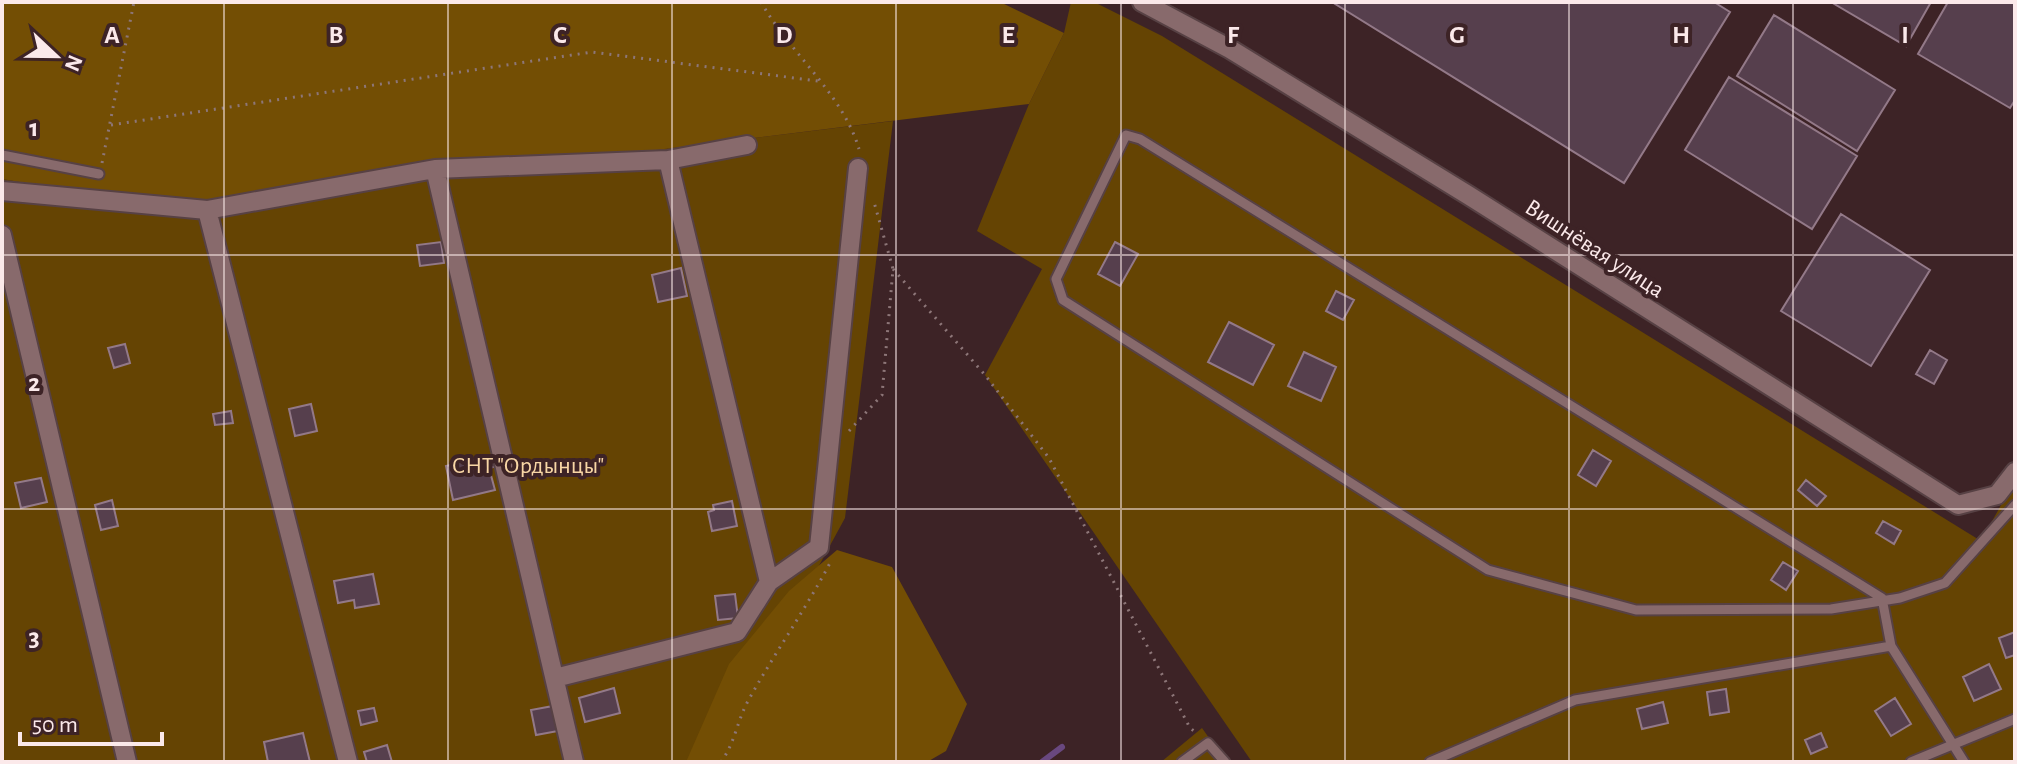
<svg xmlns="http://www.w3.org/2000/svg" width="2017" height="764" font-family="'Alegreya Sans',sans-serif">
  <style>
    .green { fill: #654403 }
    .forest { fill: #734e04 }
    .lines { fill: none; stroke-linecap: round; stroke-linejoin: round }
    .stream { stroke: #69487f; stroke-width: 6 }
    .building { fill: #563f4d; stroke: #937988; stroke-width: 2 }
    .service-casing { stroke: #574144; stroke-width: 13 }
    .minor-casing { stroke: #574144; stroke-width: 22 }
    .path { stroke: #8d7678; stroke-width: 3; stroke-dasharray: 2 6; stroke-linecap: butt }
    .service { stroke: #886a6c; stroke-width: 9 }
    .minor { stroke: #886a6c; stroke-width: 18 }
    .grid { fill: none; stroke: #fbe9ea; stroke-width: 2; stroke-opacity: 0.55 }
    .labels { text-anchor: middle; stroke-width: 8; stroke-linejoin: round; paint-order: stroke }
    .street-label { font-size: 24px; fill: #fbe9ea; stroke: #3d2326 }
    .park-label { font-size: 24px; fill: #f8d6a5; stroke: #3d2326 }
    .grid-label { font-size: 26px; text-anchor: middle; font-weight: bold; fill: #fbe9ea; stroke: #3d2326; stroke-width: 8; stroke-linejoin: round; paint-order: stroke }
  </style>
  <rect width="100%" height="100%" fill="#3d2326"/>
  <path class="green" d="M 1071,2 L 1094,2 L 1162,36 L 1981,541 L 2015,480 L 2015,762 L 1252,762 L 985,375 L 1042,269 L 977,231 L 1029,104 L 1064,33 Z
    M 893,121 L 845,518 L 712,762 L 2,762 L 2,179 L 179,208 Z
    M 1202,728 L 1226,762 L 1161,762 Z"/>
  <path class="forest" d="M 2,2 L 1000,2 L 1064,33 L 1029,104 L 179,209 L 2,179 Z
    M 837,550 L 892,567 L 967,704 L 946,751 L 927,762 L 686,762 L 729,664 L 789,591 Z"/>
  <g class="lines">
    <path class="stream" d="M 1042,762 L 1062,747"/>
  </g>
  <path class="building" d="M 1332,2 L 1714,2 L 1730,12 L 1624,183 Z
    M 1831,2 L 1931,2 L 1906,46 Z
    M 1948,2 L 2015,2 L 2015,100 L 2010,108 L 1918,54 Z
    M 1774,15 L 1895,90 L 1857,151 L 1737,76 Z
    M 1729,77 L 1857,156 L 1812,229 L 1685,150 Z
    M 1841,214 L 1930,270 L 1871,366 L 1781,311 Z
    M 441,242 L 444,263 L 420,266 L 417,245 Z
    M 1115,242 L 1138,254 L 1120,286 L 1098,274 Z
    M 681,268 L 687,296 L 658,302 L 652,275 Z
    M 1336,291 L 1354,300 L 1343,320 L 1326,311 Z
    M 1229,322 L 1274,345 L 1253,385 L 1208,362 Z
    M 125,344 L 130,363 L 114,368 L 108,348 Z
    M 1930,350 L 1947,360 L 1934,384 L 1916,374 Z
    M 1304,352 L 1336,367 L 1321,401 L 1288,386 Z
    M 311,404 L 317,431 L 295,436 L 289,409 Z
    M 231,411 L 233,423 L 215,425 L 213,414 Z
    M 1593,450 L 1611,461 L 1596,486 L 1578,475 Z
    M 495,455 L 498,466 L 489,468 L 495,490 L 453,500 L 446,466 Z
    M 41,478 L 47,502 L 21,508 L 15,483 Z
    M 1806,480 L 1826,496 L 1817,506 L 1798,490 Z
    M 112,500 L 118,526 L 101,530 L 95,505 Z
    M 732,501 L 737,526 L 712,531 L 708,512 L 714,510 L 713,505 Z
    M 1883,521 L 1901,531 L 1894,544 L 1876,533 Z
    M 1783,562 L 1798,571 L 1786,590 L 1771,580 Z
    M 373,574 L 379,604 L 355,608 L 354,600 L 338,603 L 334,581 Z
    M 735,594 L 738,618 L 718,620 L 715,596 Z
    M 2015,632 L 2015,655 L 2006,658 L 1999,638 Z
    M 1989,664 L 2001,689 L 1974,701 L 1963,677 Z
    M 614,688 L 620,713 L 585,722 L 579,698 Z
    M 1726,689 L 1729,712 L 1710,715 L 1707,692 Z
    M 1895,698 L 1911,724 L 1891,736 L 1875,711 Z
    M 1663,702 L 1668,723 L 1642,729 L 1637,709 Z
    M 553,706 L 558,731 L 536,735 L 531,710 Z
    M 374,708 L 377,721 L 361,725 L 358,711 Z
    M 303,733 L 310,762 L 268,762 L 264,742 Z
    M 1821,733 L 1827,747 L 1811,754 L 1805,740 Z
    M 387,745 L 392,762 L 367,762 L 364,752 Z"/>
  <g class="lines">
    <g class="service-casing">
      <path id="service" d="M 2,155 L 99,174
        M 1891,646 L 1882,598 L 1140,139 L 1126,135 L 1056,279 L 1063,300 L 1488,570 L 1636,610 L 1831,609 L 1900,598 L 1945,583 L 2015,505
        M 1182,762 L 1208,743 L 1225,762
        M 1430,762 L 1575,700 L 1891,646 L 1964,762
        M 1911,762 L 2015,719"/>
    </g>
    <g class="minor-casing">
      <path id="minor" d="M 1142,2 L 1230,49 L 1468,195 L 1958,505 L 1997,495 L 2015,472
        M 435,169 L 574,762
        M 2,191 L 207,210 L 435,169 L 668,160 L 747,145
        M 207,210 L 348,762
        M 2,235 L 127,762
        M 769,582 L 819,547 L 858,168
        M 555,678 L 737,632 L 769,582 L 668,160"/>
    </g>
    <path class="path" d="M 761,2 C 789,52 843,94 859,149
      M 111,125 L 592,52 L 818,81
      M 102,163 L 134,2
      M 893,269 L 985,375 L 1049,458 L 1190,728 L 1198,734
      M 849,431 L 882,395 L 893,269 L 874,202
      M 721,762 C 735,743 737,721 748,701 C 774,654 804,612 830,563"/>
    <use href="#service" class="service"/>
    <use href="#minor" class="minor"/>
  </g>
  <path class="grid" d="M 224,2 L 224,762M 448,2 L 448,762M 672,2 L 672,762M 896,2 L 896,762M 1121,2 L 1121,762M 1345,2 L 1345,762M 1569,2 L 1569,762M 1793,2 L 1793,762M 2,255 L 2015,255M 2,509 L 2015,509"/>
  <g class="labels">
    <g class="street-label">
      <text transform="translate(1595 248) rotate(33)" y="8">Вишнёвая улица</text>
    </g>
    <g class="park-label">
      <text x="528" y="473">СНТ "Ордынцы"</text>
    </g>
  </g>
  <g class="grid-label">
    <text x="112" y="43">A</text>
    <text x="336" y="43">B</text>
    <text x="560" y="43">C</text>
    <text x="784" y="43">D</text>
    <text x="1008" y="43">E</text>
    <text x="1233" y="43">F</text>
    <text x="1457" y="43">G</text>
    <text x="1681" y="43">H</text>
    <text x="1905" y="43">I</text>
    <text x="34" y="136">1</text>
    <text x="34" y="391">2</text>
    <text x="34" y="646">3</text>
  </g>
  <rect width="2017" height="764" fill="none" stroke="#fbe9ea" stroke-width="8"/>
  <g transform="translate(56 56) rotate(112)" stroke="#3d2326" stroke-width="6" paint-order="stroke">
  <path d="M0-6L14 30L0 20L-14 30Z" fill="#fbe9ea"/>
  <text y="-12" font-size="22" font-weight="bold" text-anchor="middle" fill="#fbe9ea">N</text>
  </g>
  <path d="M20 732v12h142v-12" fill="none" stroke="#fbe9ea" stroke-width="4"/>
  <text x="32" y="732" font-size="24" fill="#fbe9ea" stroke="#3d2326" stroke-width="6" paint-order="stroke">50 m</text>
</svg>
